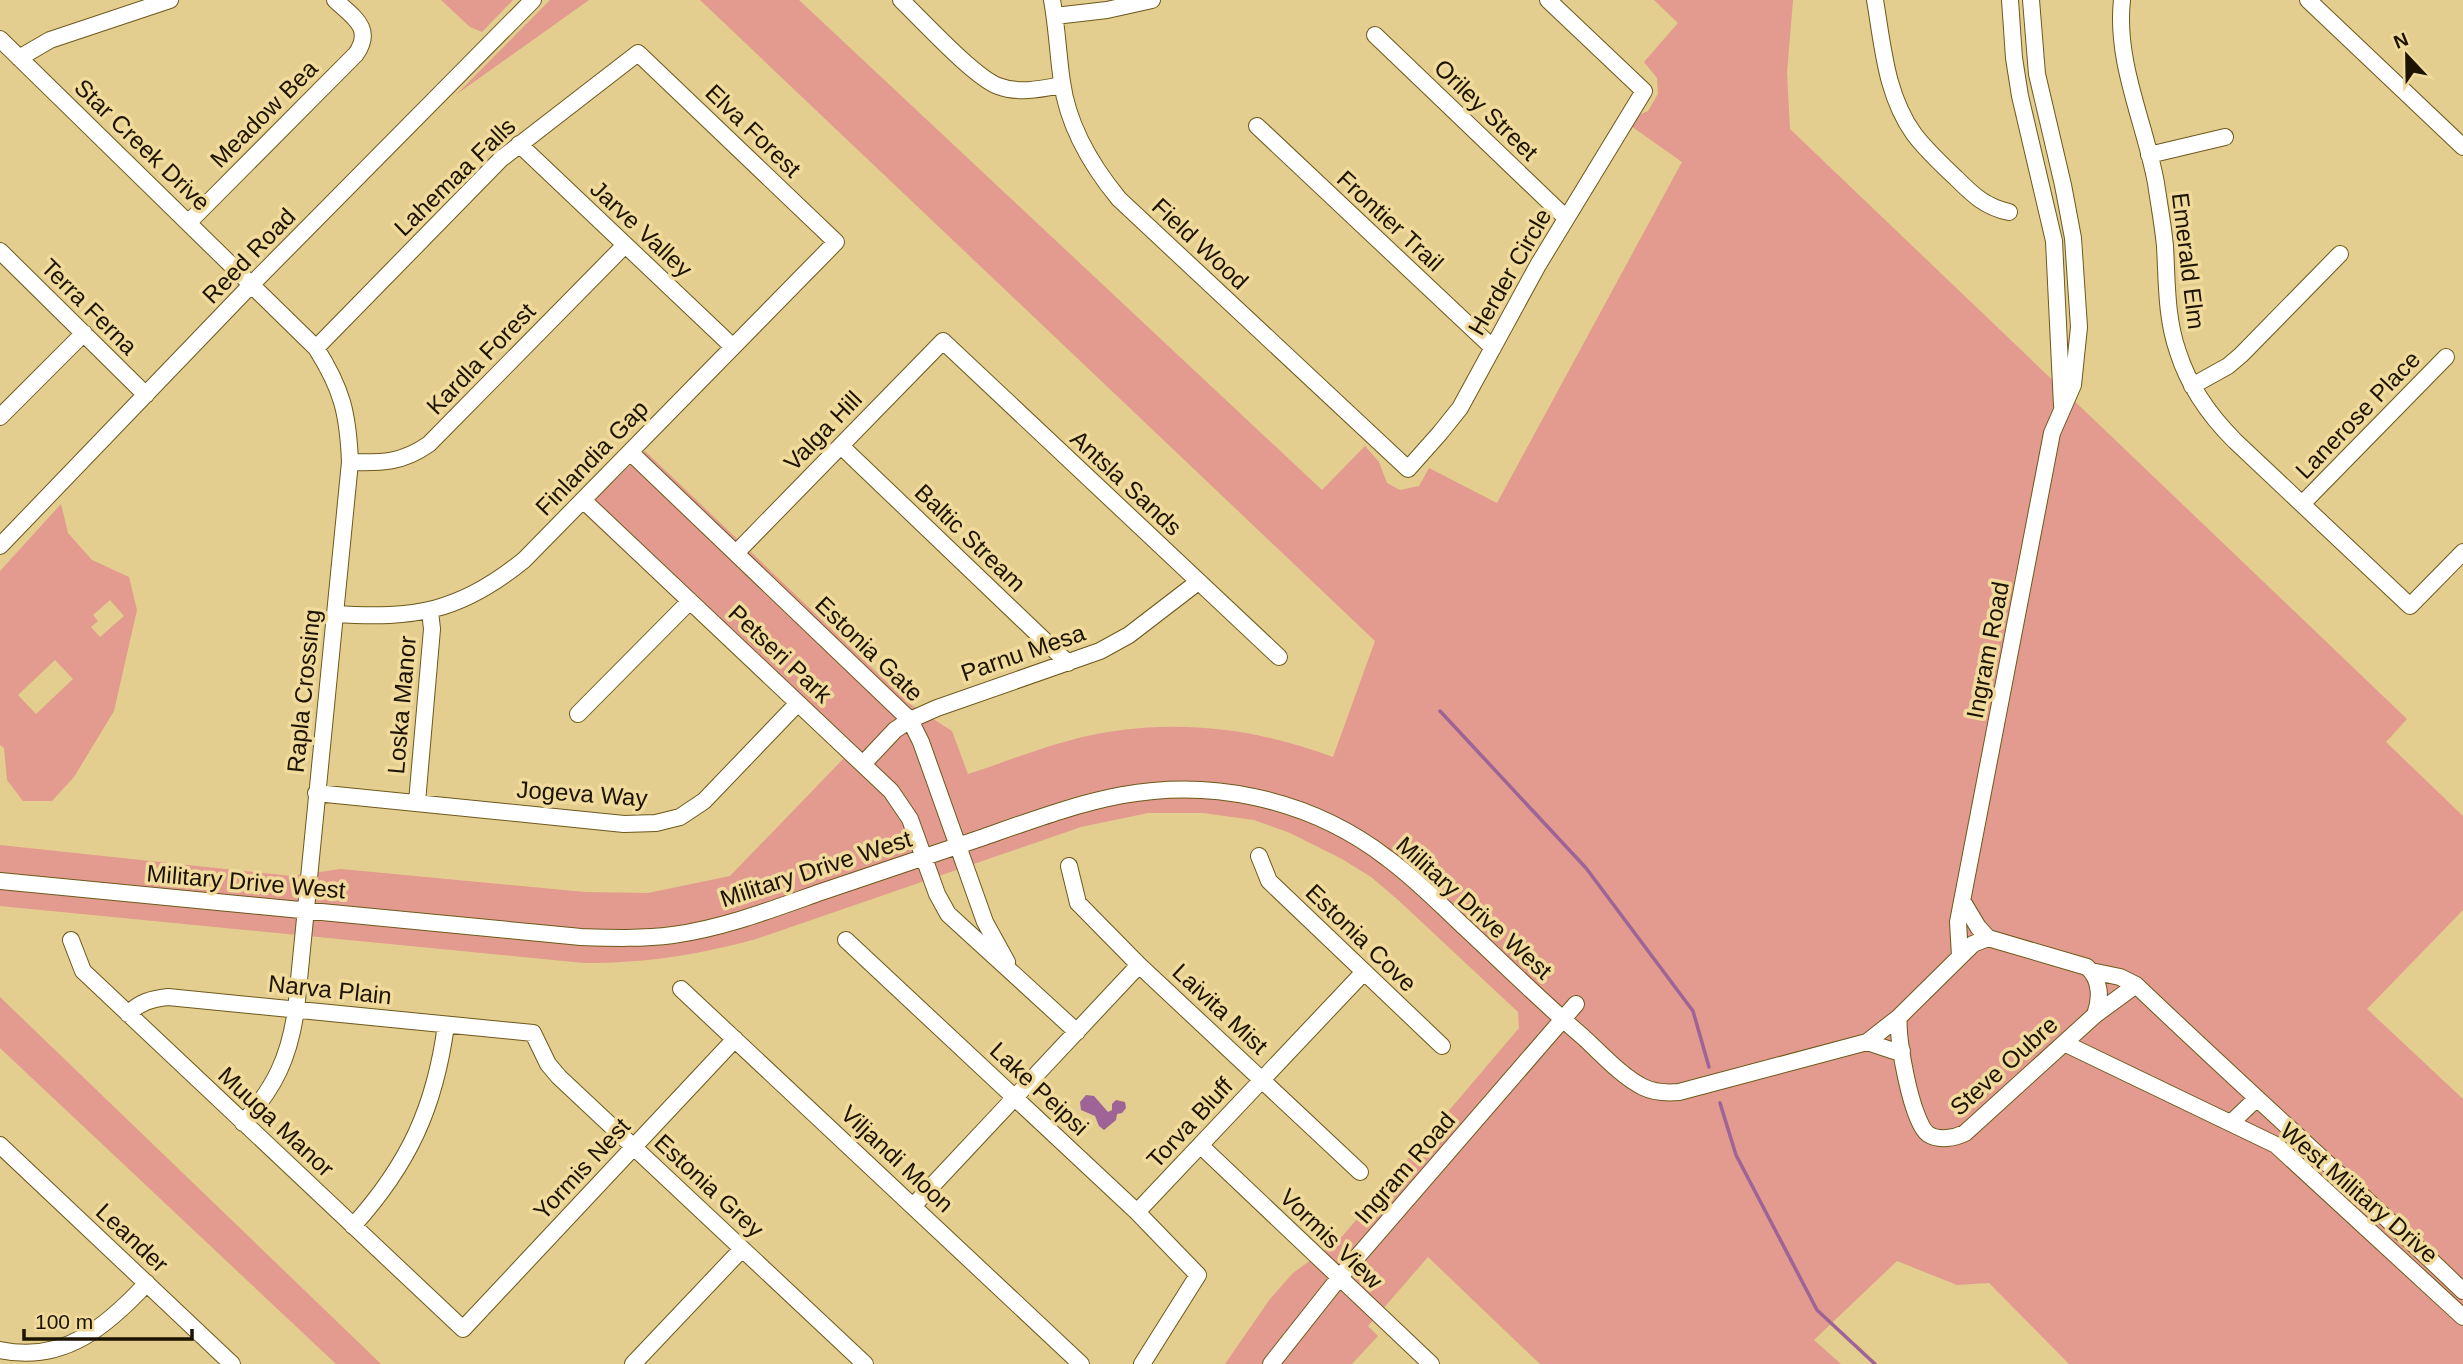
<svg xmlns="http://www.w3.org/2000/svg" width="2463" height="1364" font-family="Helvetica,sans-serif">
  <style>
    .green { fill: #e29b8e; fill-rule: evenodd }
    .water { fill: #9e6397 }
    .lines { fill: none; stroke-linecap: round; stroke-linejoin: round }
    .stream { stroke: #9e6397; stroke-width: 3.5 }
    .minor-casing { stroke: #6d591b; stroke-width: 18 }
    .minor { stroke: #fff; stroke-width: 16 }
    .labels { text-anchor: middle; stroke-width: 7; stroke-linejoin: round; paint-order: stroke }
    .street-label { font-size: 24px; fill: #1c1300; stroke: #f0da9c }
  </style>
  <rect width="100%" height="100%" fill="#e3cd8f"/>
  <path class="green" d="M 441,0 L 513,0 L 482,32 L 470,27 Z
    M 550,0 L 589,0 L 457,94 Z
    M 700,0 L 799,0 L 1322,490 L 1365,446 L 1379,462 L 1387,483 L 1400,490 L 1419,486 L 1429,468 L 1497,503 L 1682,162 L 1631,126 L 1639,115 L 1648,111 L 1658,94 L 1657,78 L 1644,62 L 1678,23 L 1654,0 L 1793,0 L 1787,73 L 1790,129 L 2407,719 L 2386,742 L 2463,816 L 2463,910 L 2367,1009 L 2463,1099 L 2463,1364 L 2069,1364 L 1989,1283 L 1957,1285 L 1897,1261 L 1814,1340 L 1841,1364 L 1540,1364 L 1428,1257 L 1368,1326 L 1378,1336 L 1352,1364 L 1225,1364 L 1270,1299 L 1293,1273 L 1340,1239 L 1519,1028 L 1518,1012 L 1397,899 L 1371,877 L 1342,859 L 1290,833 L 1254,820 L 1203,813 L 1148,813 L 1081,827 L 756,939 C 696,955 647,963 584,963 L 0,906 L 0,845 L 291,876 L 341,869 L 585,892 L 648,893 L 730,876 L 845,757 L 582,512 L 645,451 L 910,704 L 952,731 L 968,774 C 1003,763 1039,748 1075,739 C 1161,717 1251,726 1333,757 L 1375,641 Z
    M 61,504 L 68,533 L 92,560 L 129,577 L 137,610 L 114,711 L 74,777 L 52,801 L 23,801 L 7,780 L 4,748 L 0,745 L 0,571 ZM 110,600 L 124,616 L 100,637 L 91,627 L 98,621 L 93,615 ZM 55,660 L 73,679 L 36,714 L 18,695 Z
    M 0,997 L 381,1364 L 336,1364 L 0,1048 Z"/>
  <path class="water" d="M 1086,1095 L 1094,1096 L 1108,1112 L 1112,1110 L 1112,1104 L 1116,1100 L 1125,1102 L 1126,1108 L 1122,1113 L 1117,1114 L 1116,1120 L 1104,1130 L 1099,1126 L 1095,1116 L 1081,1110 L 1080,1102 Z"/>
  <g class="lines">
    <path class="stream" d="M 1440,711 L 1586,868 L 1693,1011 L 1709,1067
      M 1720,1103 L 1736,1155 L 1817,1310 L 1875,1364"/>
    <g class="minor-casing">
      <path id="minor" d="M 901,0 C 922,20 974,77 998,86 C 1019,94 1041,89 1062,85
        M 1052,0 C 1057,27 1058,55 1062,82 C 1068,126 1091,165 1119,199 L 1408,469 L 1440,433 L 1460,408 L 1538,265 L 1644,91 L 1548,0
        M 1875,0 C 1883,47 1886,95 1914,134 C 1926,150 1941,164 1956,178 C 1972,194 1985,207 2009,212
        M 2010,0 L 2014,58 L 2020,96 L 2054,241 L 2062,406
        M 2122,0 C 2115,62 2145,123 2156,183 C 2159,204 2163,225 2165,246 C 2167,282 2166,318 2178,352 C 2189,387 2209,415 2235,441 L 2410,606 L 2463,552
        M 2308,0 L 2463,147
        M 1055,16 L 1107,10 L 1152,0
        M 1375,35 L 1566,218
        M 0,39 L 316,348 C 342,389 348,413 350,462 L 296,1010 C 289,1058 275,1087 243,1123
        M 19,58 L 50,40 L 170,0
        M 1257,126 L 1493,348
        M 519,144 L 732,346
        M 2149,155 L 2225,137
        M 189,222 L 356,54 C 374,28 353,17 335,0
        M 0,251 L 146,395
        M 316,348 L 501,159 L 638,53 L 836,242 L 524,560 C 460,612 415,619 335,614
        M 2192,386 L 2228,366 L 2241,355 L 2340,254
        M 0,417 L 84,333
        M 841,446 L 1068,663
        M 630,452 L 910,720 L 921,742 L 985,922 L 1007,962
        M 350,462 C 382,463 402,463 429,444 L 624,246
        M 583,500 L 891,791 L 910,819 L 937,894 L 948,914 L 1077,1032
        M 2302,504 L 2446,357
        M 0,546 L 251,285 L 533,0
        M 736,553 L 943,341 L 1279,657
        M 578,714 L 690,601
        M 863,764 L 895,730 L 910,720 L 937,708 L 1100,651 L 1129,635 L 1198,582
        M 316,793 L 624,824 L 656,823 L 680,817 L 704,801 L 798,703
        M 417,802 L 432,629 L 430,611
        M 1259,856 L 1269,881 L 1442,1046
        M 1069,866 L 1078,903 L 1139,965 L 1360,1172
        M 0,881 L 581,937 C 612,938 643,939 673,935 C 724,928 773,909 821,892 C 875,874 930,855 984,837 C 1078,804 1152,775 1254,797 C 1301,807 1348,828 1387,858 C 1413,877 1436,900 1460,923 C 1501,961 1540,1000 1582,1036 C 1601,1053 1621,1076 1643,1087 C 1655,1093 1667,1093 1679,1092 L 1867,1042 L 1899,1017
        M 1963,902 L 1978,927 L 1988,938
        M 1988,938 L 2087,967 C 2101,979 2101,999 2095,1015 L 1965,1133 C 1955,1138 1938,1141 1928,1134 C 1912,1123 1896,1037 1899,1017 L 1973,944 Z
        M 71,940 L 83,971 L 463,1329 L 735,1039
        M 846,940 L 1137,1212 L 1198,1275 L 1142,1364
        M 1960,956 L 1958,922 L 2052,433 L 2073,385 L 2079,327 L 2073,238 L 2063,185 L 2037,74 L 2031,0
        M 2091,971 L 2120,977 L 2136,985 C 2244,1088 2355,1187 2463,1291
        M 681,989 L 1081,1364
        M 128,1014 C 140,1002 151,999 168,997 L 533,1033 L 548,1064 L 559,1077 L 865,1364
        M 2095,1015 L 2136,985
        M 1867,1042 L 1894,1051 L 1902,1051
        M 2064,1043 L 2276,1145 L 2463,1317
        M 2232,1122 L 2256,1099
        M 0,1145 L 232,1364
        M 1201,1146 L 1431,1364
        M 914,1205 L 1139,965
        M 1137,1212 L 1363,973
        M 353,1226 C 409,1164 435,1107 446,1025
        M 0,1350 C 64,1364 108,1325 147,1283
        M 633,1364 L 742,1249
        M 1271,1364 L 1339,1278 L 1576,1004"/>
    </g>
    <use href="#minor" class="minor"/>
  </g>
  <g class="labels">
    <g class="street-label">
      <text transform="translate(1486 110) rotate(44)" y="8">Oriley Street</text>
      <text transform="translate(264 114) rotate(-45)" y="8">Meadow Bea</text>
      <text transform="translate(753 131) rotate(44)" y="8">Elva Forest</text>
      <text transform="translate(142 145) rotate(44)" y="8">Star Creek Drive</text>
      <text transform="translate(455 177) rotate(-44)" y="8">Lahemaa Falls</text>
      <text transform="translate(1390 221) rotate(43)" y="8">Frontier Trail</text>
      <text transform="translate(641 229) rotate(43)" y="8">Jarve Valley</text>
      <text transform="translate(1200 244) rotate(43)" y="8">Field Wood</text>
      <text transform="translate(249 256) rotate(-46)" y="8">Reed Road</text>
      <text transform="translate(2188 261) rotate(83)" y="8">Emerald Elm</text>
      <text transform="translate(1510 272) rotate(-60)" y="8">Herder Circle</text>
      <text transform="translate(89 307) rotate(45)" y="8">Terra Ferna</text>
      <text transform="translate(481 359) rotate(-46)" y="8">Kardla Forest</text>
      <text transform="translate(2358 415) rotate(-46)" y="8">Lanerose Place</text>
      <text transform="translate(823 431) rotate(-46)" y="8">Valga Hill</text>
      <text transform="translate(592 458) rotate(-46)" y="8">Finlandia Gap</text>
      <text transform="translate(1126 483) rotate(43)" y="8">Antsla Sands</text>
      <text transform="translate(970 538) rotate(44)" y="8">Baltic Stream</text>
      <text transform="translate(869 649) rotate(44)" y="8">Estonia Gate</text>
      <text transform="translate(1988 650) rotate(-79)" y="8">Ingram Road</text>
      <text transform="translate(1023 653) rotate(-19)" y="8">Parnu Mesa</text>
      <text transform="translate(780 654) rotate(43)" y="8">Petseri Park</text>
      <text transform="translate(304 691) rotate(-84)" y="8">Rapla Crossing</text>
      <text transform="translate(402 705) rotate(-85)" y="8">Loska Manor</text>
      <text transform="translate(582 794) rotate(4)" y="8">Jogeva Way</text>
      <text transform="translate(816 869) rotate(-18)" y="8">Military Drive West</text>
      <text transform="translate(246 882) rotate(5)" y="8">Military Drive West</text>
      <text transform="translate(1474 908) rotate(42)" y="8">Military Drive West</text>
      <text transform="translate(1361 938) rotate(44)" y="8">Estonia Cove</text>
      <text transform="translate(330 990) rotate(6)" y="8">Narva Plain</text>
      <text transform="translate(1220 1009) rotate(43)" y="8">Laivita Mist</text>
      <text transform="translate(2004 1066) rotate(-42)" y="8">Steve Oubre</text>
      <text transform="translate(1039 1089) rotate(43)" y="8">Lake Peipsi</text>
      <text transform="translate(276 1122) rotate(43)" y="8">Muuga Manor</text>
      <text transform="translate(1190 1123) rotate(-47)" y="8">Torva Bluff</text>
      <text transform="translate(897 1159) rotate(43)" y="8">Viljandi Moon</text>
      <text transform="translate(1405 1168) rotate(-49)" y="8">Ingram Road</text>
      <text transform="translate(582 1169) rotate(-47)" y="8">Yormis Nest</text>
      <text transform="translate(709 1186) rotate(43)" y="8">Estonia Grey</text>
      <text transform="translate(2359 1193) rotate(41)" y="8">West Military Drive</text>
      <text transform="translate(132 1238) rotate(43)" y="8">Leander</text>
      <text transform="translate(1331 1239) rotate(44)" y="8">Vormis View</text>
    </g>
  </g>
  <g transform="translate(2407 56) rotate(338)" stroke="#f0da9c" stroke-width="5" paint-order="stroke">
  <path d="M0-5L12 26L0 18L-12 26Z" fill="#1c1300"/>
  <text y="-10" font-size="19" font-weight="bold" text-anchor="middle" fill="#1c1300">N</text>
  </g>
  <path d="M24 1329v10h168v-10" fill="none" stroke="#1c1300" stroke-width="3.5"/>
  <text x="35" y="1329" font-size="21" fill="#1c1300" stroke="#f0da9c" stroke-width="5" paint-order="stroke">100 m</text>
</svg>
